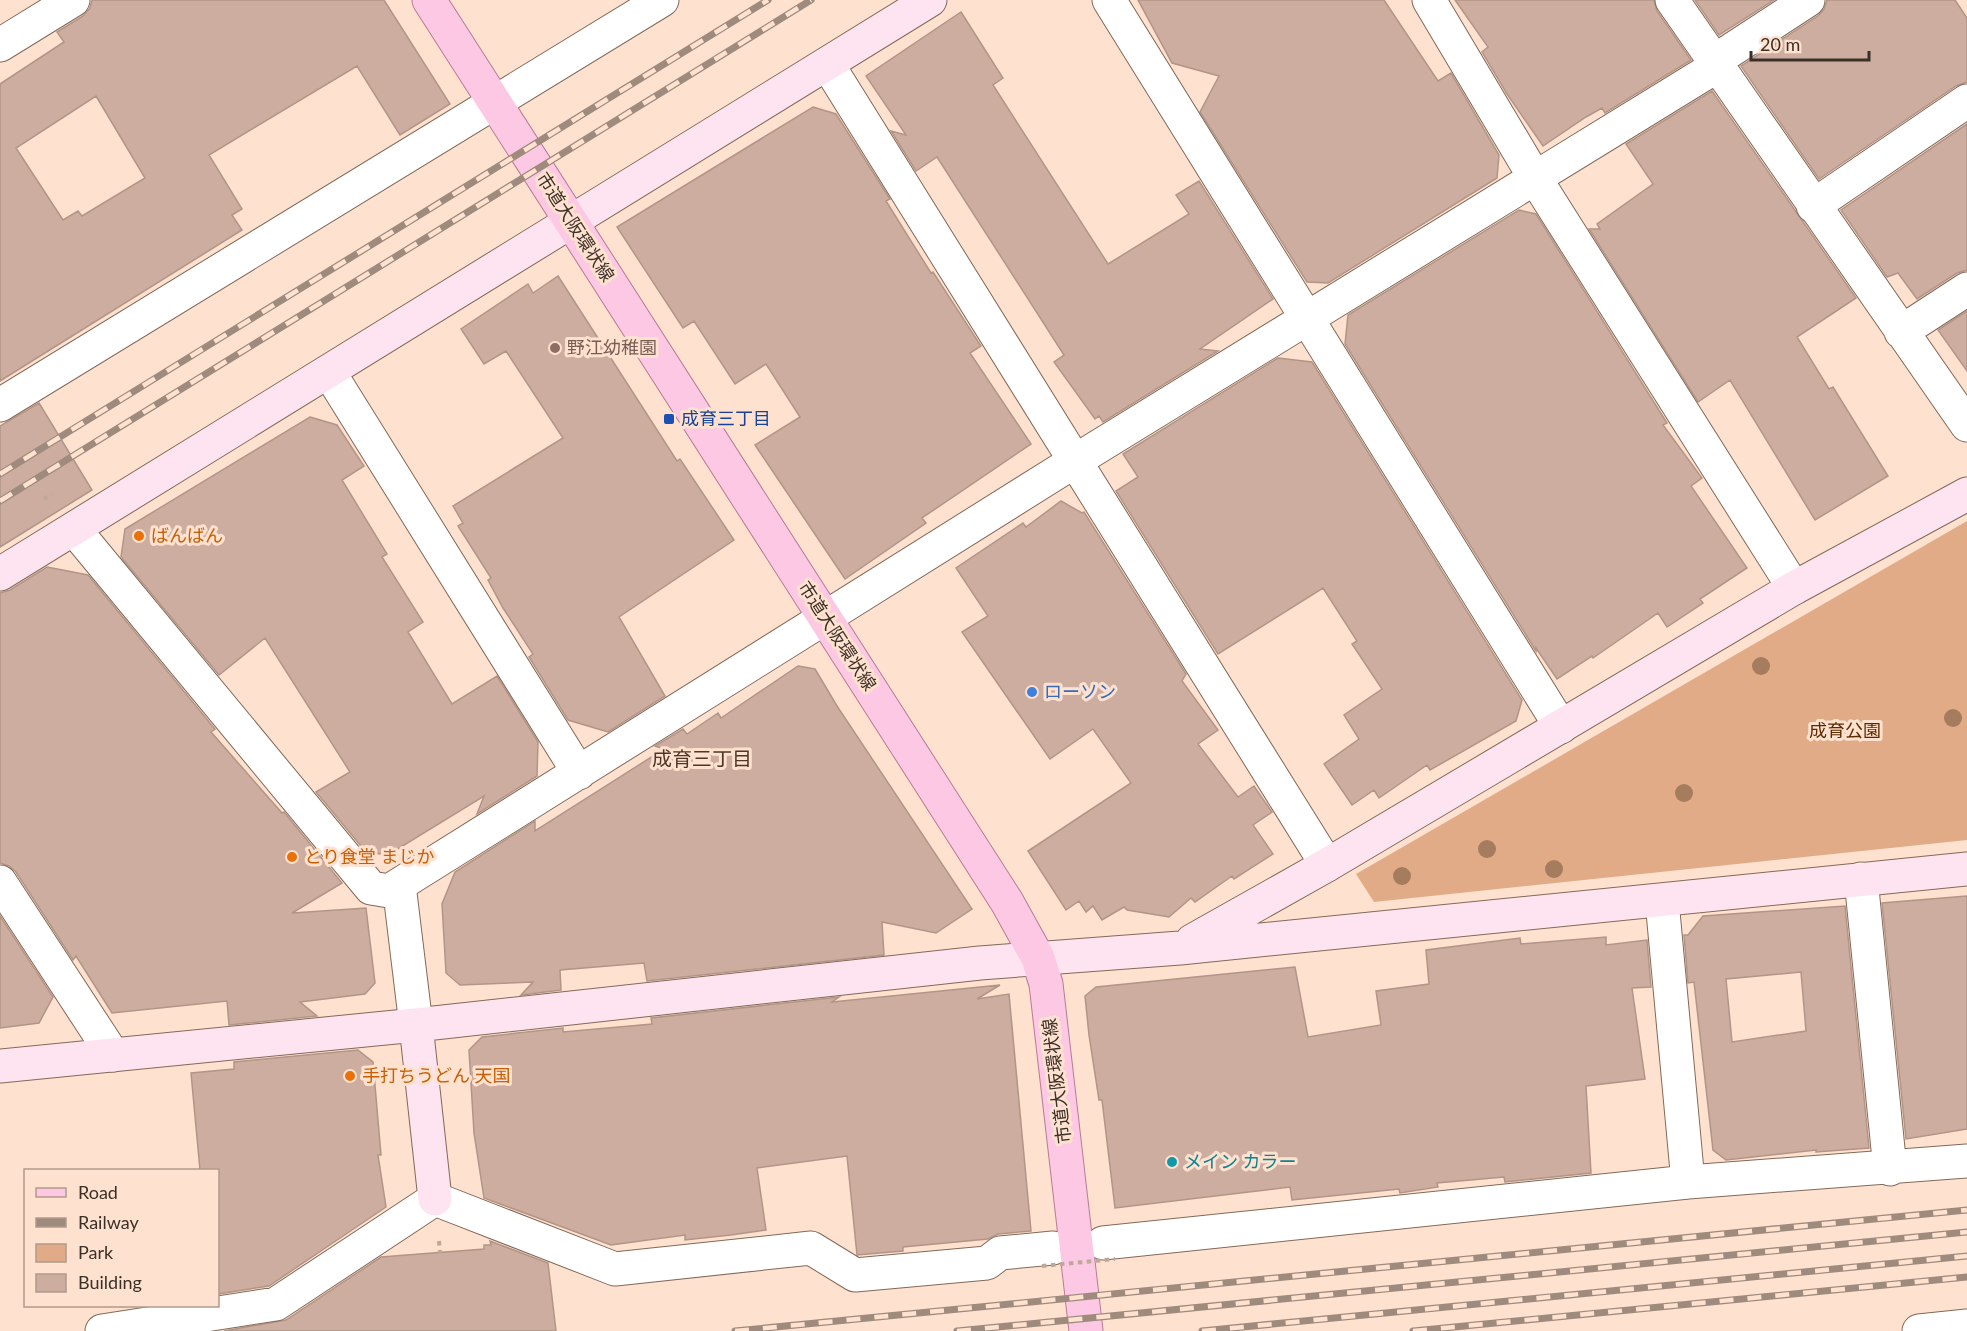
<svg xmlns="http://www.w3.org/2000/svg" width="1967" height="1331" font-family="Lato,'Noto Sans JP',sans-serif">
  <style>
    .green { fill: #e1ab87 }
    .building { fill: #ccad9f; stroke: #b39588; stroke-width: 1.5; fill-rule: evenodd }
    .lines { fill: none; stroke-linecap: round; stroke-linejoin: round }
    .street-casing { stroke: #826958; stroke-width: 35 }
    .secondary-casing { stroke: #826958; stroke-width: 35 }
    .primary-casing { stroke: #b77b95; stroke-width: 35 }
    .path { stroke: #bfa799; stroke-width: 4; stroke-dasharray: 4.5 4.5; stroke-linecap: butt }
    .street { stroke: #fff; stroke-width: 33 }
    .secondary { stroke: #fee4f1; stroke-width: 33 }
    .primary { stroke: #fcc8e3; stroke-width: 33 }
    .rail-casing { stroke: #9f8b7d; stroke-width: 7 }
    .rail { stroke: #ffe1cf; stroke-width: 4.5; stroke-dasharray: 14; stroke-linecap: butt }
    .path-bridge { stroke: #bfa799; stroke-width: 4; stroke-dasharray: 4.5 4.5; stroke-linecap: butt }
    .tree { fill: #a57c5d }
    .education-dot { fill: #8d6e63; stroke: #ffe1cf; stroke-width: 2 }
    .transit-dot { fill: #1a4fb4; stroke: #ffe1cf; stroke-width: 2 }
    .food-dot { fill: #e8710a; stroke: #ffe1cf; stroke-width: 2 }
    .shop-dot { fill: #3f7fe0; stroke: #ffe1cf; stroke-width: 2 }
    .culture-dot { fill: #0f9aa8; stroke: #ffe1cf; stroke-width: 2 }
    .labels { text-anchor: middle; stroke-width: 6; stroke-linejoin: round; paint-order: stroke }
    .street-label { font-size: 18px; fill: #3b3028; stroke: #ffe1cf }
    .education-label { font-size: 18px; fill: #785e54; stroke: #ffe1cf; text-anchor: start }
    .transit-label { font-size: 18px; fill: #164399; stroke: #ffe1cf; text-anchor: start }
    .food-label { font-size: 18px; fill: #c56008; stroke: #ffe1cf; text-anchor: start }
    .shop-label { font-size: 18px; fill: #366cbe; stroke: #ffe1cf; text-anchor: start }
    .park-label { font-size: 18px; fill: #5c2a00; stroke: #ffe1cf }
    .culture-label { font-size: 18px; fill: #0d838f; stroke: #ffe1cf; text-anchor: start }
    .neighbourhood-label { font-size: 20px; fill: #4d3727; stroke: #ffe1cf }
  </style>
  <rect width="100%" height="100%" fill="#ffe1cf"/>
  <path class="green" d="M 1967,521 L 1967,840 L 1374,902 L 1356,874 Z"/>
  <path class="building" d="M 92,0 L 384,0 L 450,104 L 400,135 L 357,66 L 209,155 L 242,209 L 232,215 L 242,230 L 0,381 L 0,84 L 64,42 L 57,32 L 83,16 L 90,8 ZM 96,96 L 145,178 L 82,216 L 78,211 L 63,220 L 16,148 Z
    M 1138,0 L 1384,0 L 1438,81 L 1451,73 L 1499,155 L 1497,178 L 1328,283 L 1307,282 L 1200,112 L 1219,76 L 1172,63 Z
    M 1455,0 L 1654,0 L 1657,11 L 1691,60 L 1605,113 L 1602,108 L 1586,117 L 1543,146 L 1507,94 L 1482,52 L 1488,47 Z
    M 1695,0 L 1774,0 L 1719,35 Z
    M 1827,0 L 1955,0 L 1967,18 L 1967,82 L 1956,86 L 1819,179 L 1741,66 L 1818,16 L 1824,9 Z
    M 961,12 L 1003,78 L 993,85 L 1108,264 L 1189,214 L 1176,195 L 1199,181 L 1273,299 L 1200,349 L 1218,351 L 1103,422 L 1099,416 L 1095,419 L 1054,362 L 1064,355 L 937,157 L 916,171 L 891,131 L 906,135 L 866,76 Z
    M 1712,91 L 1856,298 L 1797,337 L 1829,389 L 1833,387 L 1888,476 L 1815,520 L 1730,380 L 1698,402 L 1589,229 L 1600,229 L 1597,224 L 1653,184 L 1626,144 Z
    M 813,107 L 836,114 L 890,199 L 886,201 L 931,273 L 933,272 L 981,346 L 970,353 L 1031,444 L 922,518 L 926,523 L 845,579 L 755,445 L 800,417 L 766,364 L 735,384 L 694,321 L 683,328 L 617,227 Z
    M 1967,124 L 1967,270 L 1957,273 L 1917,299 L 1898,273 L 1887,277 L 1841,210 Z
    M 1519,210 L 1536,214 L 1667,423 L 1663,425 L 1702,478 L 1691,486 L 1747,568 L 1700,599 L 1703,603 L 1667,627 L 1658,613 L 1593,658 L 1592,656 L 1557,679 L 1536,648 L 1536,651 L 1345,344 L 1348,315 Z
    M 558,276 L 677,461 L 680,459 L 734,540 L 619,617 L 665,696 L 608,732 L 568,720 L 529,657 L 533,654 L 503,608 L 488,580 L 491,578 L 458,526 L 463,523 L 453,506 L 563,438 L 506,351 L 484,364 L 461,329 L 528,284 L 533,293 Z
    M 1967,311 L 1967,371 L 1938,330 Z
    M 1278,358 L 1312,362 L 1522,700 L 1516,721 L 1430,770 L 1427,765 L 1379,798 L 1374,790 L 1352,805 L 1324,764 L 1359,739 L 1344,715 L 1382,689 L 1352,644 L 1357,641 L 1323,588 L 1218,654 L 1116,491 L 1138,477 L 1123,454 Z
    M 39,403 L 92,490 L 0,547 L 0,426 Z
    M 310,417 L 337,425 L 364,466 L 342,480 L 387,554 L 382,557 L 423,622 L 408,632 L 452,704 L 497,676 L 538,742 L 537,776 L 477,814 L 484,796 L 388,855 L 366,852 L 316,792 L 350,772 L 265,638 L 219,675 L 121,557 L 125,529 Z
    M 1061,501 L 1082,513 L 1084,512 L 1186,674 L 1182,681 L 1218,730 L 1198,744 L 1238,797 L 1254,786 L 1272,812 L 1253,825 L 1273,854 L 1234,879 L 1232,876 L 1195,902 L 1191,898 L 1169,917 L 1127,910 L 1124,907 L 1102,920 L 1093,906 L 1086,912 L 1079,901 L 1066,910 L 1028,851 L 1131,783 L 1093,729 L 1050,759 L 962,632 L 988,616 L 956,568 L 1023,523 L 1026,527 Z
    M 47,567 L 88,575 L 215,729 L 211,732 L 282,813 L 284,812 L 342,883 L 292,913 L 366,908 L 375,983 L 365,994 L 300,1002 L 317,1016 L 229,1025 L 227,1001 L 112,1013 L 76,956 L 73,960 L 16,872 L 9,866 L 0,863 L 0,593 L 10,590 Z
    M 798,666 L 815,669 L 837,706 L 972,909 L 936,933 L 882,922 L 884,955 L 647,981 L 644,963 L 560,970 L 561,990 L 521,995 L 533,982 L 460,985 L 446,973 L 442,904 L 455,872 L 535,821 L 535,831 L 664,749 L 655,746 L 683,729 L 687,734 L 718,713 L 721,718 Z
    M 1967,896 L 1967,1129 L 1906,1139 L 1882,903 Z
    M 1845,906 L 1869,1148 L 1816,1152 L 1816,1150 L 1726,1160 L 1713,1150 L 1694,982 L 1688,983 L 1684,935 L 1688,935 L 1703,916 ZM 1801,972 L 1806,1031 L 1732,1042 L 1726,979 Z
    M 0,916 L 53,997 L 39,1023 L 0,1028 Z
    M 1606,937 L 1606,945 L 1647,940 L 1651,987 L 1632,988 L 1645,1079 L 1586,1086 L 1591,1173 L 1505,1182 L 1504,1177 L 1437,1183 L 1438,1187 L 1400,1193 L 1399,1189 L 1292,1200 L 1290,1187 L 1115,1208 L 1102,1100 L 1099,1100 L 1089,1035 L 1085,996 L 1096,987 L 1295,967 L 1308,1037 L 1381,1025 L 1376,991 L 1429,984 L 1426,950 L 1520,938 L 1521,944 Z
    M 1000,985 L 977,999 L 1009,994 L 1031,1231 L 998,1234 L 988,1239 L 903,1247 L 903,1251 L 857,1255 L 847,1156 L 757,1168 L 766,1230 L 731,1235 L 685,1240 L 685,1235 L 611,1245 L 484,1198 L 474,1133 L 469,1050 L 482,1037 L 563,1028 L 563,1032 L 652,1024 L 651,1018 L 839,997 L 832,1002 Z
    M 358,1050 L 373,1062 L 381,1155 L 378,1155 L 386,1207 L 269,1286 L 218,1294 L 218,1170 L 200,1170 L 191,1073 L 234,1069 L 234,1062 Z
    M 490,1241 L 548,1263 L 556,1331 L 224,1331 L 286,1320 L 381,1257 L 484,1249 L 484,1245 L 491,1245 Z"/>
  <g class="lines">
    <g class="street-casing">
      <path id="street" d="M 1109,0 L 1561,727
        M 1429,0 L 1535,178 L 1794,588
        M 1672,0 L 1967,425
        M 0,45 L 73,0
        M 828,65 L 1327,865
        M 1813,206 L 1967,101
        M 1901,332 L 1967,289
        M 329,372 L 579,773
        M 0,405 L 662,0
        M 74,529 L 371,888 L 389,891 L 1075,461 L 1717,66 L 1722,56 L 1808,0
        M 1861,879 L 1890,1169
        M 0,882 L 113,1055
        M 399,885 L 416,1025
        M 1662,901 L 1688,1182
        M 1103,1243 L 1688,1182 L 1967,1161
        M 102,1331 L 276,1304 L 435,1199 L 615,1269 L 811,1248 L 855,1275 L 987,1263 L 1000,1253 L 1053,1248
        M 1919,1331 L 1967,1326"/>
    </g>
    <g class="secondary-casing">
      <path id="secondary" d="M 0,574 L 930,0
        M 1192,941 L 1327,865 L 1794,588 L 1967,494
        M 416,1025 L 435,1199
        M 0,1066 L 416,1025 L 980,963 L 1180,948 L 1967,869"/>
    </g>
    <g class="primary-casing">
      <path id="primary" d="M 429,0 L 1007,902 L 1038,958 L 1046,984 L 1086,1331"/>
    </g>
    <path class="path" d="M 44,499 L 52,494
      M 439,1241 L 440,1253"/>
    <use href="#street" class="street"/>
    <use href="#secondary" class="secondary"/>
    <use href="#primary" class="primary"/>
    <g class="rail-casing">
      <path id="rail" d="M 0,474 L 768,0
        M 0,501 L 811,0
        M 735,1331 L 1967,1210
        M 957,1331 L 1967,1232
        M 1202,1331 L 1967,1256
        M 1413,1331 L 1967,1277"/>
    </g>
    <use href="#rail" class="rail"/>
    <path class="path-bridge" d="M 1042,1266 L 1115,1259"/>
  </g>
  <g class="tree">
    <circle cx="1761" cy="666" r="9"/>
    <circle cx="1953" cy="718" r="9"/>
    <circle cx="1684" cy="793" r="9"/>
    <circle cx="1487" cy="849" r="9"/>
    <circle cx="1554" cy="869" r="9"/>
    <circle cx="1402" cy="876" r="9"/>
  </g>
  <circle class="education-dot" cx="555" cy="348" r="6"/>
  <rect class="transit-dot" x="663" y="413" width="12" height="12" rx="3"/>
  <g class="food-dot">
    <circle cx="139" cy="536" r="6"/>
    <circle cx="292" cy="857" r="6"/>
    <circle cx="350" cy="1076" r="6"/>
  </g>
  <circle class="shop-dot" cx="1032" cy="692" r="6"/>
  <circle class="culture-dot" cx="1172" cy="1162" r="6"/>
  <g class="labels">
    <g class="street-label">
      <text transform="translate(575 227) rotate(57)" y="6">市道大阪環状線</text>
      <text transform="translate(837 636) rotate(57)" y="6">市道大阪環状線</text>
      <text transform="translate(1057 1081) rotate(-97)" y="6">市道大阪環状線</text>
    </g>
    <g class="education-label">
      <text x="567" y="354">野江幼稚園</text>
    </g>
    <g class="transit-label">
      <text x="681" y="425">成育三丁目</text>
    </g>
    <g class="food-label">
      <text x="151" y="542">ばんばん</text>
      <text x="304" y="863">とり食堂 まじか</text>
      <text x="362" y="1082">手打ちうどん 天国</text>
    </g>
    <g class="shop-label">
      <text x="1044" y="698">ローソン</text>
    </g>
    <g class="park-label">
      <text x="1845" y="737">成育公園</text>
    </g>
    <g class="culture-label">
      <text x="1184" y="1168">メイン カラー</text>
    </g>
    <g class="neighbourhood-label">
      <text x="702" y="766">成育三丁目</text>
    </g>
  </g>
  <rect x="24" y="1169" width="195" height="138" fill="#ffe1cf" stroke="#b19a8c" stroke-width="1.5"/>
  <rect x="36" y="1188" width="30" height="9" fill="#fcc8e3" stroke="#b19a8c" stroke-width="1.5"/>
  <text x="78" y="1199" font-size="18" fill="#3b3028">Road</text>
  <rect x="36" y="1218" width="30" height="9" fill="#9f8b7d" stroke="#b19a8c" stroke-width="1.5"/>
  <text x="78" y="1229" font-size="18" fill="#3b3028">Railway</text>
  <rect x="36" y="1244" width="30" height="18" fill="#e1ab87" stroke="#b19a8c" stroke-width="1.5"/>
  <text x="78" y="1259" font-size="18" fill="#3b3028">Park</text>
  <rect x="36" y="1274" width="30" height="18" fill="#ccad9f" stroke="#b19a8c" stroke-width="1.5"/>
  <text x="78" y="1289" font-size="18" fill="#3b3028">Building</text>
  <path d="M1751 51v9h118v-9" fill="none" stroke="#3b3028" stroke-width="3"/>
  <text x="1760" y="51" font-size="18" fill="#3b3028" stroke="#ffe1cf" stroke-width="4.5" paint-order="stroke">20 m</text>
</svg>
